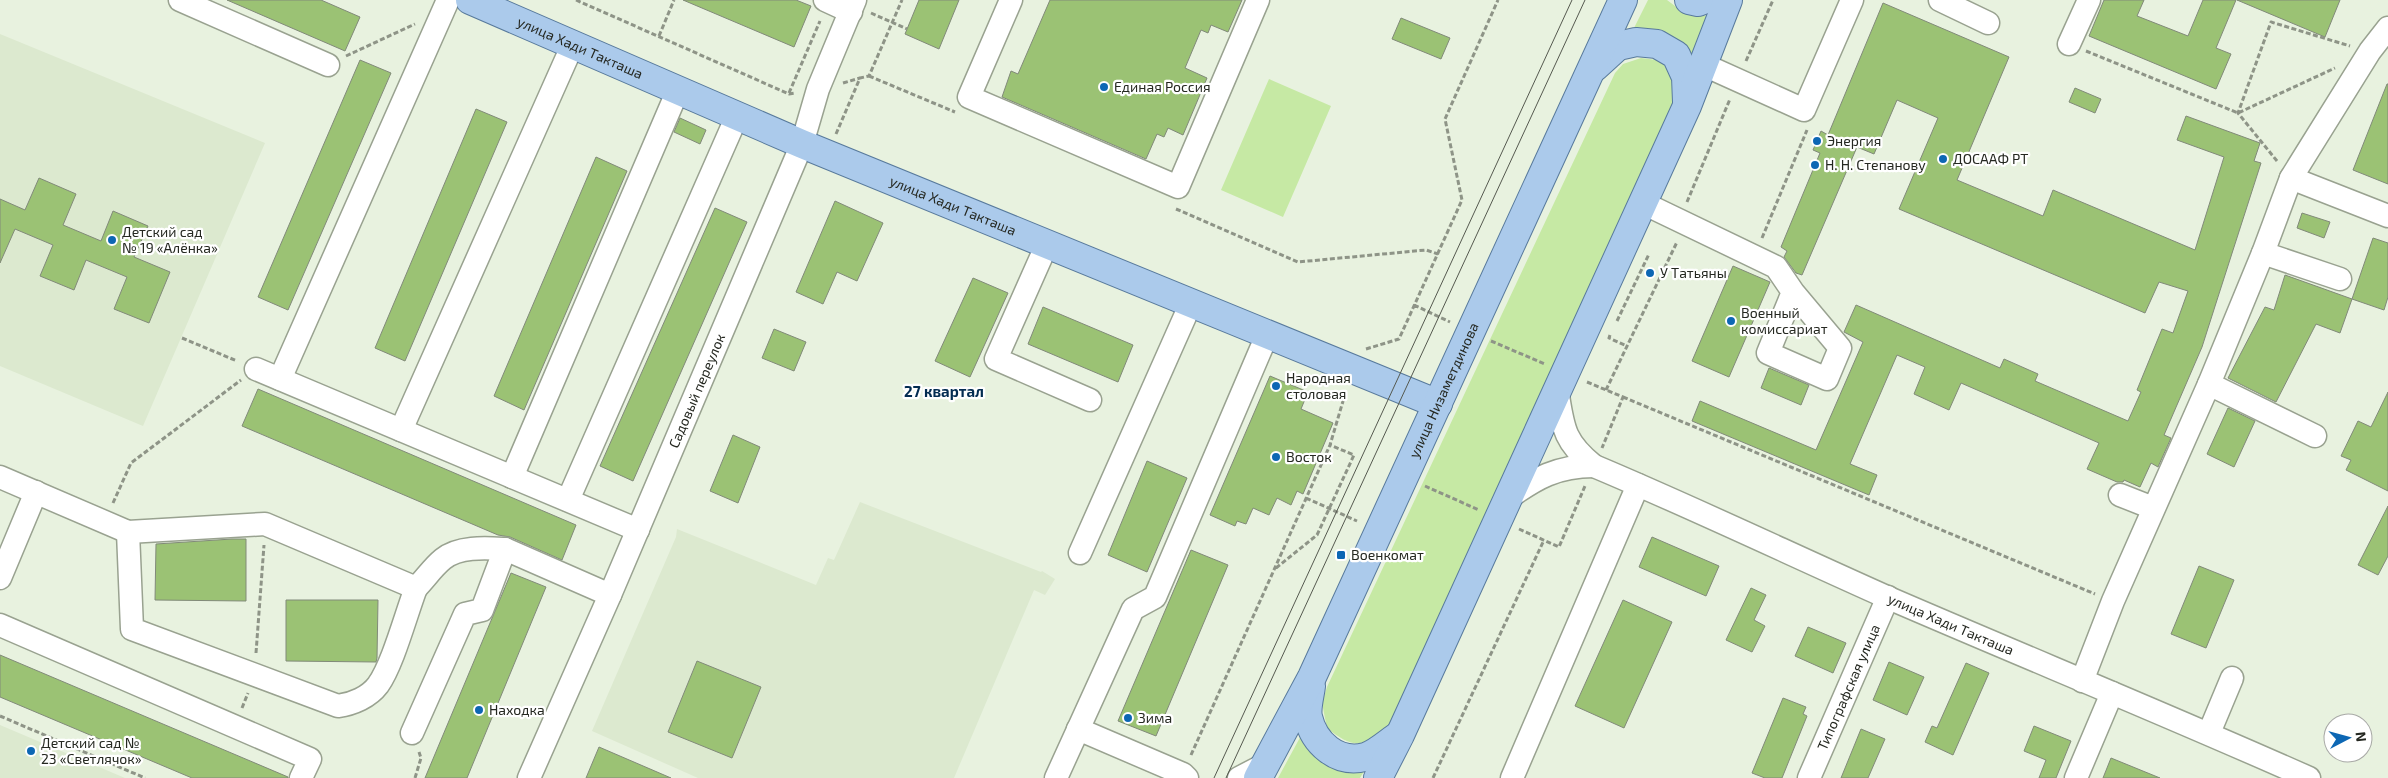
<svg xmlns="http://www.w3.org/2000/svg" width="2388" height="778" font-family="'Exo 2',sans-serif">
  <style>
    .built { fill: #dce9cf }
    .green { fill: #c6e9a4 }
    .building { fill: #9bc274; stroke: #818a79 }
    .lines { fill: none; stroke-linecap: round; stroke-linejoin: round }
    .minor-casing { stroke: #99a290; stroke-width: 25 }
    .major-casing { stroke: #587a9c; stroke-width: 30 }
    .path { stroke: #8e9487; stroke-width: 3; stroke-dasharray: 5 2.5; stroke-linecap: butt }
    .minor { stroke: #fff; stroke-width: 22 }
    .major { stroke: #abcaeb; stroke-width: 28 }
    .tram { stroke: #55594f; stroke-width: 1 }
    .poi-dot { fill: #0d67b4; stroke: #fff; stroke-width: 2 }
    .labels { text-anchor: middle; stroke-width: 4.5; stroke-linejoin: round; paint-order: stroke }
    .street-label { font-size: 14px; fill: #252821; stroke: #fff }
    .poi-label { font-size: 14px; fill: #252821; stroke: #fff; text-anchor: start }
    .neighbourhood-label { font-size: 15px; font-weight: bold; fill: #032c51; stroke: #fff }
  </style>
  <rect width="100%" height="100%" fill="#e8f2df"/>
  <path class="built" d="M 0,34 L 265,143 L 143,426 L 0,366 Z
    M 860,502 L 1041,572 L 1042,571 L 1055,579 L 1045,595 L 1034,590 L 954,778 L 698,778 L 592,731 L 676,537 L 677,529 L 816,585 L 828,558 L 834,560 Z
    M 0,725 L 125,778 L 0,778 Z"/>
  <path class="green" d="M 1648,0 L 1667,0 L 1679,9 L 1692,14 L 1702,16 L 1714,14 L 1697,61 L 1689,51 L 1631,34 Z
    M 1641,58 L 1657,60 L 1674,70 L 1678,102 L 1387,729 C 1361,747 1353,749 1327,728 L 1322,703 L 1327,687 L 1615,73 L 1623,64 Z
    M 1269,79 L 1331,106 L 1283,217 L 1221,190 Z
    M 1303,732 L 1366,768 L 1360,778 L 1278,778 Z"/>
  <path class="building" d="M 227,0 L 321,0 L 360,17 L 345,51 Z
    M 683,0 L 796,0 L 811,6 L 794,47 Z
    M 919,0 L 959,0 L 939,49 L 905,34 Z
    M 1050,0 L 1242,0 L 1228,32 L 1211,25 L 1208,33 L 1201,30 L 1185,68 L 1207,78 L 1183,135 L 1168,128 L 1164,137 L 1157,134 L 1146,159 L 1002,97 L 1011,71 L 1018,74 Z
    M 2104,0 L 2144,0 L 2137,16 L 2188,36 L 2203,0 L 2236,0 L 2216,48 L 2231,54 L 2216,89 L 2089,36 Z
    M 2237,0 L 2340,0 L 2325,37 Z
    M 1883,3 L 2009,57 L 1957,180 L 2043,216 L 2053,190 L 2195,250 L 2224,157 L 2177,140 L 2186,116 L 2260,143 L 2254,161 L 2261,163 L 2217,300 L 2202,347 L 2164,435 L 2171,438 L 2158,467 L 2151,463 L 2140,487 L 2124,480 L 2123,482 L 2117,482 L 2087,469 L 2099,443 L 1961,383 L 1949,410 L 1914,394 L 1925,367 L 1897,355 L 1850,464 L 1877,475 L 1869,495 L 1692,421 L 1700,401 L 1816,450 L 1863,342 L 1844,332 L 1856,305 L 2000,368 L 2004,359 L 2038,374 L 2035,381 L 2128,421 L 2141,392 L 2137,390 L 2162,329 L 2173,333 L 2188,291 L 2159,282 L 2145,313 L 1899,209 L 1938,118 L 1897,100 L 1874,154 L 1857,147 L 1802,275 L 1796,273 L 1784,257 L 1787,251 L 1781,247 L 1820,153 L 1813,150 L 1821,131 L 1828,135 Z
    M 1401,18 L 1450,38 L 1441,59 L 1392,39 Z
    M 360,60 L 391,73 L 288,310 L 258,297 Z
    M 2387,84 L 2388,84 L 2388,184 L 2353,170 Z
    M 2075,88 L 2101,99 L 2095,113 L 2069,102 Z
    M 476,109 L 507,122 L 405,361 L 375,348 Z
    M 680,118 L 706,130 L 700,144 L 674,132 Z
    M 596,157 L 627,171 L 524,410 L 494,396 Z
    M 39,178 L 76,194 L 63,225 L 101,241 L 113,211 L 148,226 L 134,257 L 170,272 L 149,323 L 114,309 L 127,277 L 86,260 L 74,290 L 40,276 L 53,245 L 15,229 L 0,263 L 0,199 L 25,210 Z
    M 835,201 L 883,223 L 857,281 L 837,272 L 823,304 L 796,292 Z
    M 715,208 L 747,222 L 633,481 L 600,466 Z
    M 2302,213 L 2330,222 L 2324,238 L 2297,228 Z
    M 2373,238 L 2388,243 L 2388,297 L 2384,310 L 2352,299 Z
    M 1733,266 L 1770,282 L 1729,377 L 1692,361 Z
    M 2285,275 L 2352,299 L 2340,333 L 2316,324 L 2276,402 L 2228,378 L 2265,307 L 2274,310 Z
    M 973,278 L 1008,293 L 970,377 L 935,361 Z
    M 1043,307 L 1133,345 L 1118,382 L 1028,344 Z
    M 774,329 L 806,342 L 794,371 L 762,358 Z
    M 1769,368 L 1809,385 L 1801,405 L 1761,388 Z
    M 1270,376 L 1308,392 L 1301,409 L 1333,423 L 1303,494 L 1297,491 L 1291,505 L 1277,498 L 1269,515 L 1253,508 L 1246,524 L 1237,521 L 1235,526 L 1210,515 Z
    M 258,389 L 576,525 L 562,560 L 510,537 L 498,535 L 242,426 Z
    M 2388,392 L 2388,491 L 2346,470 L 2351,460 L 2341,456 L 2358,421 L 2371,427 Z
    M 2228,408 L 2255,421 L 2234,467 L 2207,454 Z
    M 733,435 L 760,447 L 738,503 L 710,491 Z
    M 1147,461 L 1187,478 L 1147,572 L 1108,555 Z
    M 2388,506 L 2388,556 L 2378,575 L 2358,565 Z
    M 1652,537 L 1719,566 L 1706,596 L 1639,567 Z
    M 232,539 L 246,539 L 246,601 L 155,600 L 156,544 Z
    M 1191,550 L 1228,565 L 1156,736 L 1118,721 Z
    M 2199,566 L 2234,580 L 2206,648 L 2171,634 Z
    M 511,573 L 546,587 L 467,778 L 425,778 Z
    M 1751,588 L 1766,595 L 1754,620 L 1765,626 L 1752,652 L 1726,640 Z
    M 286,600 L 378,600 L 377,658 L 376,662 L 286,661 Z
    M 1623,600 L 1672,622 L 1624,728 L 1575,706 Z
    M 1808,627 L 1846,643 L 1833,673 L 1795,656 Z
    M 0,655 L 288,777 L 288,778 L 192,778 L 0,697 Z
    M 697,661 L 761,687 L 732,758 L 668,732 Z
    M 1889,662 L 1924,677 L 1907,715 L 1873,700 Z
    M 1966,663 L 1989,673 L 1953,755 L 1925,742 L 1932,726 L 1937,728 Z
    M 1783,698 L 1806,707 L 1803,714 L 1807,716 L 1782,778 L 1765,778 L 1752,773 Z
    M 2034,726 L 2071,741 L 2056,778 L 2039,778 L 2046,760 L 2024,751 Z
    M 1861,729 L 1885,739 L 1868,778 L 1841,778 Z
    M 599,747 L 671,778 L 586,778 Z
    M 2111,758 L 2160,778 L 2103,778 Z"/>
  <g class="lines">
    <g class="minor-casing">
      <g id="minor">
        <path d="M 180,0 L 328,65"/>
        <path d="M 825,0 L 851,12"/>
        <path d="M 1011,0 L 969,97 L 1178,187 L 1258,0"/>
        <path d="M 1940,0 L 1988,23"/>
        <path d="M 2069,44 L 2089,0"/>
        <path d="M 1702,64 L 1804,110 L 1852,0"/>
        <path d="M 2291,178 L 2388,216"/>
        <path d="M 1643,203 L 1776,267 L 1793,292 L 1768,353 L 1827,379 L 1840,348 L 1793,292"/>
        <path d="M 1047,244 L 996,359 L 1090,400"/>
        <path d="M 2340,279 L 2263,253 L 2291,178 L 2370,51 L 2388,28"/>
        <path d="M 256,369 L 638,530"/>
        <path d="M 280,379 L 448,0"/>
        <path d="M 2209,384 L 2263,253"/>
        <path id="s1" d="M 1557,389 C 1563,427 1563,441 1594,466 C 1694,508 1792,555 1891,599 C 2030,659 2170,716 2309,778"/>
        <path d="M 401,430 L 573,44"/>
        <path d="M 0,477 L 128,532 L 265,524 L 416,588 C 425,579 433,567 443,559 C 459,546 486,548 505,549"/>
        <path d="M 512,477 L 678,90"/>
        <path d="M 2120,495 L 2153,508"/>
        <path d="M 1507,499 C 1536,478 1557,466 1594,466"/>
        <path d="M 568,500 L 737,116"/>
        <path d="M 128,532 L 132,629 L 338,706 C 353,704 369,697 378,685 C 393,664 406,614 416,588"/>
        <path d="M 1080,553 L 1191,303"/>
        <path d="M 0,578 L 36,492"/>
        <path d="M 0,625 L 310,759 L 301,778"/>
        <path d="M 2082,681 L 2113,601 L 2209,384 L 2315,436"/>
        <path d="M 1078,729 L 1183,774 L 1187,778"/>
        <path d="M 412,733 L 465,614 L 482,610 L 505,549 L 610,595"/>
        <path d="M 2209,733 L 2232,678"/>
        <path id="s2" d="M 529,778 L 610,595 L 802,144 L 818,89 L 855,0"/>
        <path d="M 1056,778 L 1133,609 L 1155,597 L 1267,335"/>
        <path d="M 1239,778 L 1264,765"/>
        <path d="M 1512,778 L 1638,485"/>
        <path id="s3" d="M 1809,778 L 1888,597"/>
        <path d="M 2076,778 L 2112,693"/>
      </g>
    </g>
    <g class="major-casing">
      <g id="major">
        <path id="s4" d="M 470,0 L 802,144 L 1438,404"/>
        <path d="M 1689,0 L 1698,2 L 1703,0"/>
        <path d="M 1595,67 L 1618,46 L 1636,42 L 1657,44 L 1676,55 L 1686,77 L 1687,102"/>
        <path d="M 1311,686 C 1310,695 1306,708 1308,717 C 1314,743 1337,764 1365,757 C 1376,754 1389,742 1398,736"/>
        <path id="s5" d="M 1258,778 L 1312,677 L 1623,0"/>
        <path d="M 1378,778 L 1400,735 L 1687,106 L 1728,0"/>
      </g>
    </g>
    <path class="path" d="M 576,0 L 789,94 L 796,93
      M 871,13 L 907,29
      M 659,36 L 674,0
      M 2086,51 L 2238,113 L 2335,68
      M 346,56 L 415,24
      M 1746,61 L 1773,0
      M 869,76 L 955,112
      M 843,83 L 860,78
      M 789,93 L 820,21
      M 836,134 L 860,78 L 869,76 L 902,0
      M 2277,161 L 2238,113 L 2271,22 L 2350,46
      M 1687,202 L 1730,99
      M 1176,209 L 1298,262 L 1426,250 L 1438,254
      M 1762,238 L 1807,130
      M 1414,305 L 1450,322
      M 1617,321 L 1649,254
      M 1610,335 L 1609,338 L 1627,346
      M 182,338 L 237,361
      M 1491,341 L 1545,364
      M 1366,349 L 1399,339 L 1462,200 L 1445,119 L 1498,0
      M 1587,382 L 1623,397 L 1602,448
      M 1606,390 L 1677,242
      M 1623,397 L 2095,594
      M 1425,486 L 1479,510
      M 1306,498 L 1357,521
      M 113,503 L 131,463 L 241,380
      M 1519,529 L 1559,547 L 1585,486
      M 1276,568 L 1317,535 L 1354,455 L 1330,445
      M 256,653 L 264,545
      M 242,708 L 248,693
      M 0,716 L 145,778
      M 1191,755 L 1330,445 L 1346,391
      M 415,778 L 421,758 L 419,752
      M 1433,778 L 1544,540"/>
    <use href="#minor" class="minor"/>
    <use href="#major" class="major"/>
    <path class="tram" d="M 1214,778 L 1572,0
      M 1226,778 L 1585,0"/>
  </g>
  <g class="poi-dot">
    <circle cx="1104" cy="87" r="5"/>
    <circle cx="1817" cy="141" r="5"/>
    <circle cx="1943" cy="159" r="5"/>
    <circle cx="1815" cy="165" r="5"/>
    <circle cx="112" cy="240" r="5"/>
    <circle cx="1650" cy="273" r="5"/>
    <circle cx="1731" cy="321" r="5"/>
    <circle cx="1276" cy="386" r="5"/>
    <circle cx="1276" cy="457" r="5"/>
    <rect x="1336" y="550" width="10" height="10" rx="2.5"/>
    <circle cx="479" cy="710" r="5"/>
    <circle cx="1128" cy="718" r="5"/>
    <circle cx="31" cy="751" r="5"/>
  </g>
  <g class="labels">
    <g class="street-label">
      <text dy="5" stroke="none"><textPath href="#s4" startOffset="120">улица Хади Такташа</textPath></text>
      <text dy="5" stroke="none"><textPath href="#s4" startOffset="525">улица Хади Такташа</textPath></text>
      <text dy="5" stroke="none"><textPath href="#s2" startOffset="422">Садовый переулок</textPath></text>
      <text dy="5" stroke="none"><textPath href="#s5" startOffset="430">улица Низаметдинова</textPath></text>
      <text dy="5" stroke="none"><textPath href="#s1" startOffset="479">улица Хади Такташа</textPath></text>
      <text dy="5" stroke="none"><textPath href="#s3" startOffset="99">Типографская улица</textPath></text>
    </g>
    <g class="poi-label">
      <text x="1114" y="92">Единая Россия</text>
      <text x="1827" y="146">Энергия</text>
      <text x="1953" y="164">ДОСААФ РТ</text>
      <text x="1825" y="170">Н. Н. Степанову</text>
      <text x="122" y="237">Детский сад<tspan x="122" dy="16">№ 19 «Алёнка»</tspan></text>
      <text x="1660" y="278">У Татьяны</text>
      <text x="1741" y="318">Военный<tspan x="1741" dy="16">комиссариат</tspan></text>
      <text x="1286" y="383">Народная<tspan x="1286" dy="16">столовая</tspan></text>
      <text x="1286" y="462">Восток</text>
      <text x="1351" y="560">Военкомат</text>
      <text x="489" y="715">Находка</text>
      <text x="1138" y="723">Зима</text>
      <text x="41" y="748">Детский сад №<tspan x="41" dy="16">23 «Светлячок»</tspan></text>
    </g>
    <g class="neighbourhood-label">
      <text x="944" y="397">27 квартал</text>
    </g>
  </g>
  <g transform="translate(2348 738) rotate(84)"><circle r="24" fill="#ffffff" stroke="#a8a9a6"/>
  <path d="M0-4L9 19L0 12L-9 19Z" fill="#0d67b4"/>
  <text y="-8" font-size="14" font-weight="bold" text-anchor="middle" fill="#252821">N</text>
  </g>
</svg>
